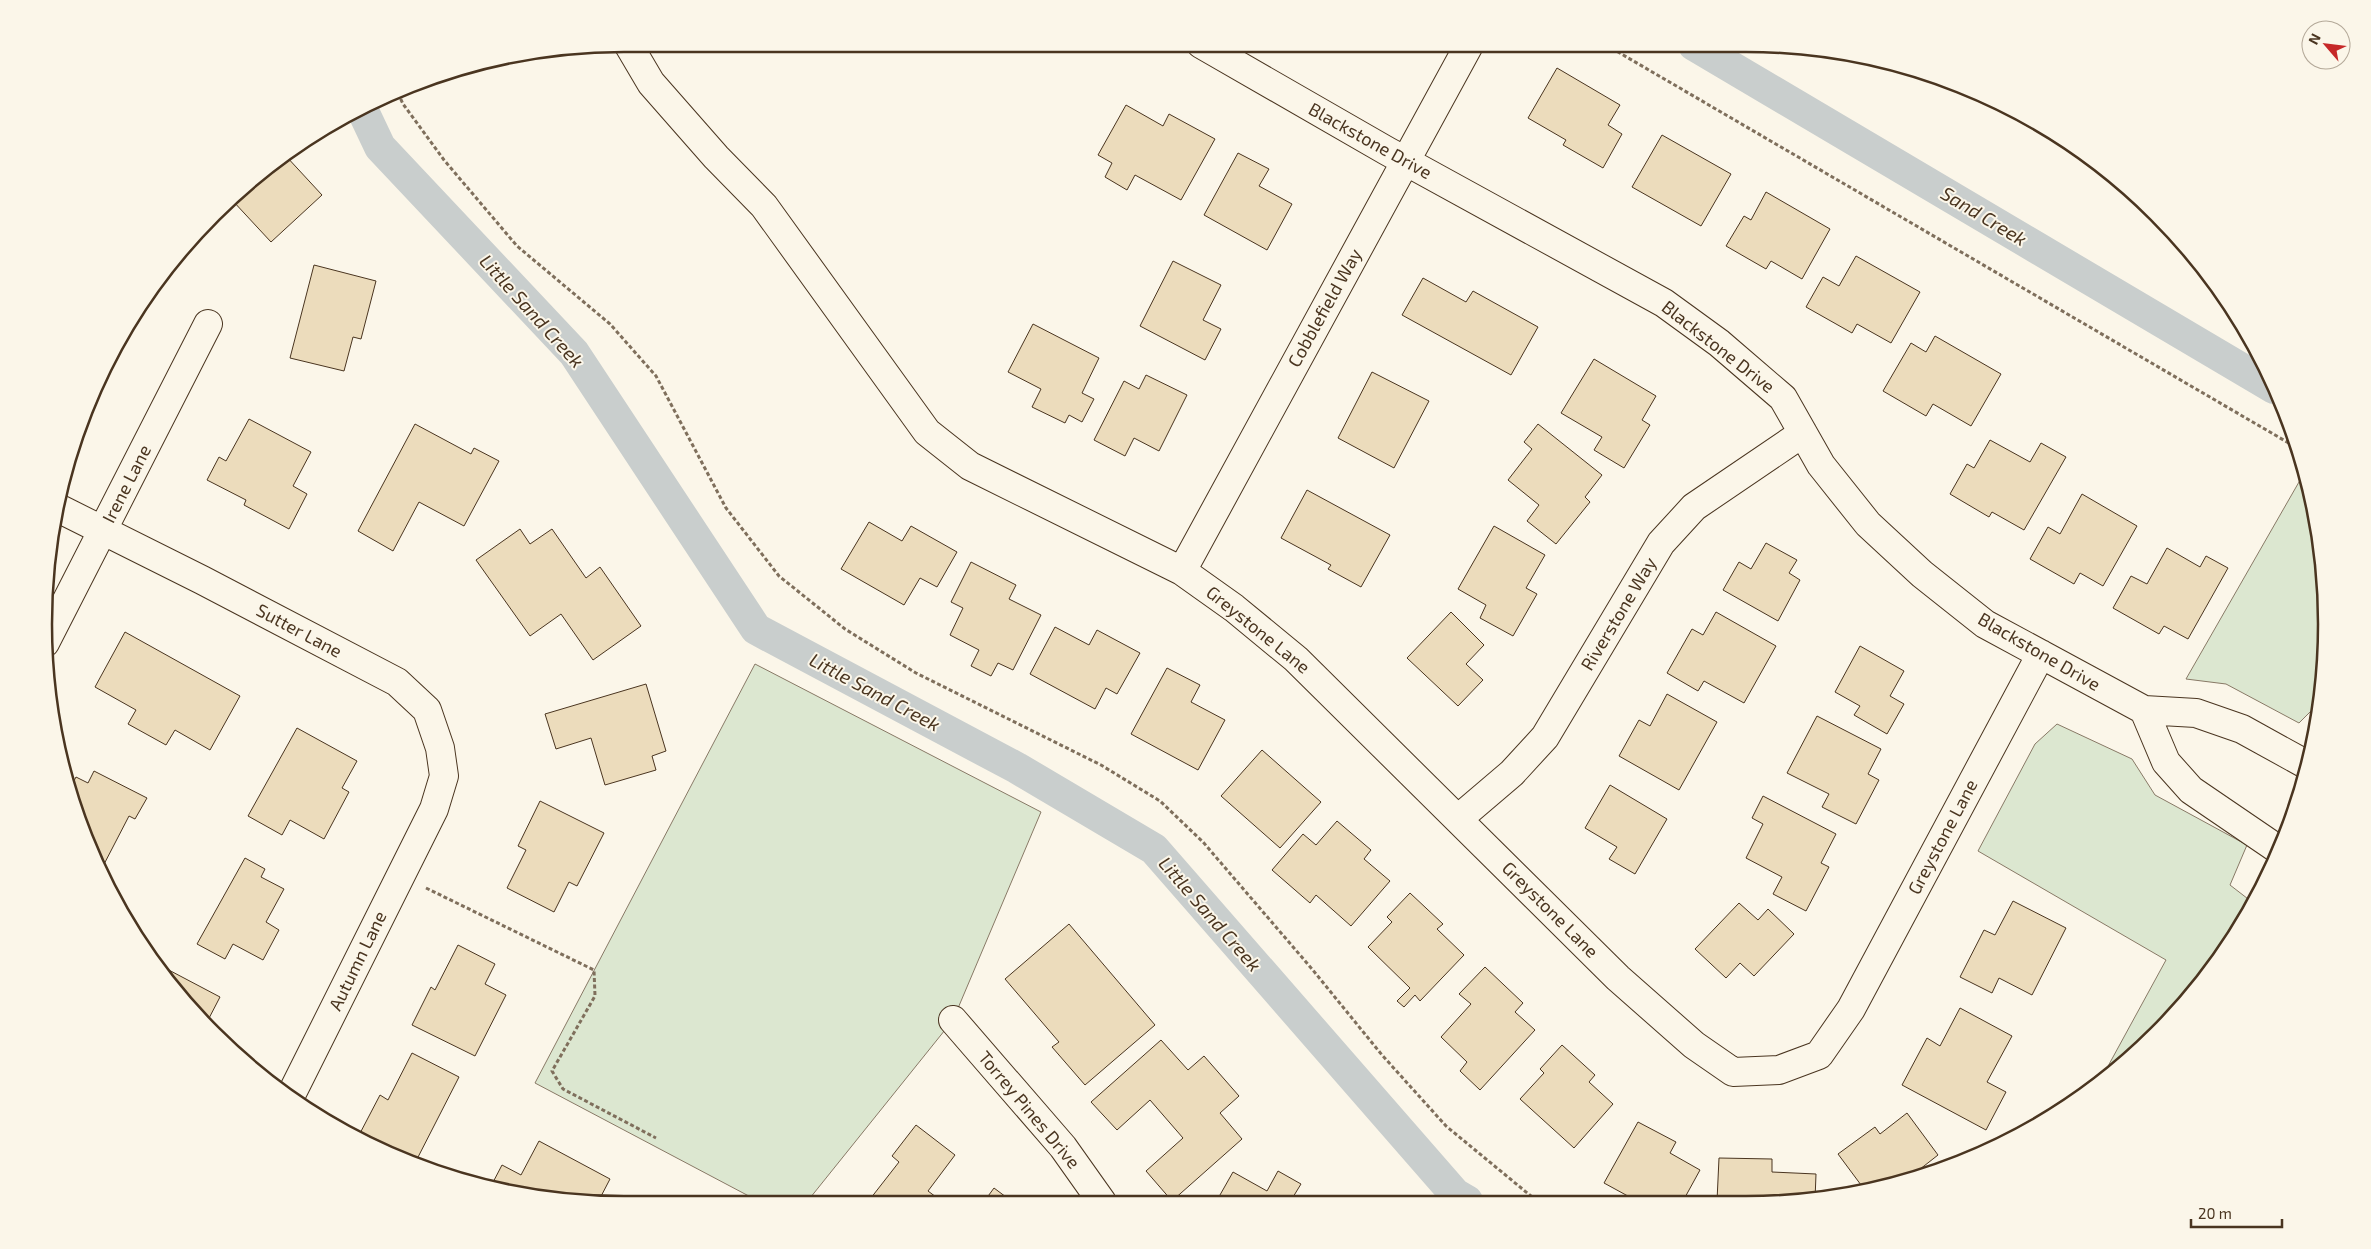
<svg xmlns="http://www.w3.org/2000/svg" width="2371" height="1249" font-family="'Exo 2',sans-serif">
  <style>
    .green { fill: #dce7d0; stroke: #887966 }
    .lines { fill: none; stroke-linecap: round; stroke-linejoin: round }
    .canal { stroke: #c9cecd; stroke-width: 32 }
    .building { fill: #ecdcbc; stroke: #4a3520 }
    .minor-casing { stroke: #4a3520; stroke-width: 30 }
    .path { stroke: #7f6f5c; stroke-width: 3; stroke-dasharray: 4 2.5; stroke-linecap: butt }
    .minor { stroke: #fbf6e9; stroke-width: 28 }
    .labels { text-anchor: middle; stroke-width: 4; stroke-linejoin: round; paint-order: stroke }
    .street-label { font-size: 18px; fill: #4a3520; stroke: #fbf6e9 }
    .water-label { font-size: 19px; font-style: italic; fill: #4a3520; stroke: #fbf6e9 }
    .rim { fill: none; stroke: #4a3520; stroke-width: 2.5 }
  </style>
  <rect width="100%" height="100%" fill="#fbf6e9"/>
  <path class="green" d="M 2303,475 L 2305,476 L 2322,549 L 2326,663 L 2320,702 L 2299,723 L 2226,684 L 2186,679 Z
    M 755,664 L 1041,812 L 953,1020 L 806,1203 L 762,1203 L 535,1083 Z
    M 2057,724 L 2132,759 L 2155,795 L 2247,845 L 2230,885 L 2252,902 L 2245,915 L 2183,1008 L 2101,1079 L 2166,960 L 1978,851 L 2035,744 Z"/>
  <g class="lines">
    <path class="canal" d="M 1694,45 L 2274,388
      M 362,109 L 380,147 L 574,353 L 756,629 L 1017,768 L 1154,849 L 1455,1194 L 1467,1201"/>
  </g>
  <path class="building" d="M 1557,68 L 1620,105 L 1608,125 L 1622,134 L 1603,168 L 1563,145 L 1566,140 L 1528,118 Z
    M 1126,105 L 1163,126 L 1169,114 L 1215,139 L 1181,200 L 1135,175 L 1127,190 L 1105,177 L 1112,163 L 1098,155 Z
    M 1662,135 L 1731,174 L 1701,226 L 1632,187 Z
    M 1238,153 L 1269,169 L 1259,186 L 1292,204 L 1267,250 L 1204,215 Z
    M 285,155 L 322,195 L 271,242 L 232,200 L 271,164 Z
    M 1766,192 L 1830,229 L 1802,279 L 1771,261 L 1766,269 L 1726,246 L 1744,216 L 1751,220 Z
    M 1856,256 L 1920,292 L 1891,343 L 1857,324 L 1852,333 L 1806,307 L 1823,277 L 1839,286 Z
    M 1173,261 L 1221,285 L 1203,320 L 1221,329 L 1205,360 L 1140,326 Z
    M 314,265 L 376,281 L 361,339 L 353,337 L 344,371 L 290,358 Z
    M 1423,278 L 1466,302 L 1473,291 L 1538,327 L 1511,375 L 1402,315 Z
    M 1033,324 L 1099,358 L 1082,393 L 1094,399 L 1082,422 L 1069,415 L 1065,423 L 1032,407 L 1041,389 L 1008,372 Z
    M 1935,336 L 2001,374 L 1971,426 L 1933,404 L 1926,416 L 1883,391 L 1911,343 L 1926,352 Z
    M 1594,359 L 1656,396 L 1642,420 L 1650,425 L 1624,468 L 1594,450 L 1602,437 L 1561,413 Z
    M 1372,372 L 1429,401 L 1394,468 L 1338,438 Z
    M 1146,375 L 1187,395 L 1159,451 L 1134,438 L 1125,456 L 1094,440 L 1124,381 L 1139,389 Z
    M 249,419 L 311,452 L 293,486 L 307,494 L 289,529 L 244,505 L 246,500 L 207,480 L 219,457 L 226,461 Z
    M 415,424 L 471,454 L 474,448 L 499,461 L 464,526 L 419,502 L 393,551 L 358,531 Z
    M 1538,424 L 1602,475 L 1585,497 L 1590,502 L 1556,544 L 1527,521 L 1539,505 L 1508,480 L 1532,449 L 1524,442 Z
    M 1990,440 L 2030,462 L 2041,443 L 2066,457 L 2024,530 L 1992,512 L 1989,517 L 1950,494 L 1967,464 L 1974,468 Z
    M 1307,490 L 1390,535 L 1361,587 L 1328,569 L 1331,565 L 1281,538 Z
    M 2082,494 L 2137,526 L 2103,586 L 2080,573 L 2074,584 L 2030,559 L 2048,527 L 2060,534 Z
    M 869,522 L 902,541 L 911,526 L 957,552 L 937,587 L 920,578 L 904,605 L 841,569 Z
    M 1494,526 L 1545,555 L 1526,588 L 1537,594 L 1513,636 L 1480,618 L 1486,605 L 1458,589 Z
    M 520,529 L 530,544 L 552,529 L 586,578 L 600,567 L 641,626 L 593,660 L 561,614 L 530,636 L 476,560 Z
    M 1766,543 L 1797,560 L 1789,573 L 1800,580 L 1778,621 L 1723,590 L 1739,562 L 1751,569 Z
    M 2167,548 L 2200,567 L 2206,556 L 2228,568 L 2188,639 L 2164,626 L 2159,634 L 2113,608 L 2131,576 L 2147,584 Z
    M 971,562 L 1016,585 L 1009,599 L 1041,615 L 1013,670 L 998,663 L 991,676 L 971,666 L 979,650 L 950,635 L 963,608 L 951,602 Z
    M 1451,612 L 1484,645 L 1466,664 L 1483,680 L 1458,706 L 1407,658 Z
    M 1716,612 L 1776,646 L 1744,703 L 1704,681 L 1698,691 L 1667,673 L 1692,629 L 1703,635 Z
    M 1055,627 L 1089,645 L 1097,630 L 1140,653 L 1117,694 L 1106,688 L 1095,709 L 1030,674 Z
    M 125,632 L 240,696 L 210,750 L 175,730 L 166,745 L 128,724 L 136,710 L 95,687 Z
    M 1860,646 L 1904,671 L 1890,696 L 1904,704 L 1887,734 L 1854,715 L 1860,706 L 1835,692 Z
    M 1167,668 L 1200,685 L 1191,702 L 1225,720 L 1198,770 L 1131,734 Z
    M 646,684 L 666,751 L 652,756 L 656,770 L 605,785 L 591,738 L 556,749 L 545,714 Z
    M 1667,694 L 1717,722 L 1679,790 L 1619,756 L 1639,720 L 1650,726 Z
    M 1817,716 L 1881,749 L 1868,774 L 1879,780 L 1856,824 L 1822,807 L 1829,794 L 1787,773 Z
    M 297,728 L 357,761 L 342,788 L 349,792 L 324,839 L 290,820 L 282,835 L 248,816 Z
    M 1262,750 L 1321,802 L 1280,848 L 1221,796 Z
    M 94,771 L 147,798 L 135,819 L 129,816 L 101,870 L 88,847 L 69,790 L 76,777 L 88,783 Z
    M 1610,785 L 1667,819 L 1635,874 L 1609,859 L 1617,847 L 1585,828 Z
    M 1763,796 L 1836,834 L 1821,863 L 1829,867 L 1806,911 L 1773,894 L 1782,877 L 1746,858 L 1763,824 L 1752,818 Z
    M 540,801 L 604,833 L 577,886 L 569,882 L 554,912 L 507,888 L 526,850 L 518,846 Z
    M 1337,821 L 1371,850 L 1364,859 L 1390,881 L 1351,926 L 1316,895 L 1310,903 L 1272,870 L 1303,834 L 1316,845 Z
    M 245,858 L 265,869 L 261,877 L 284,889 L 266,922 L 279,930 L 263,960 L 233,944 L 225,959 L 197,944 Z
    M 1410,893 L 1443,924 L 1437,929 L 1464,955 L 1420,1001 L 1415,995 L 1404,1007 L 1397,1001 L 1410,988 L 1368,947 L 1392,922 L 1387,917 Z
    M 2013,901 L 2066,928 L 2032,995 L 1999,978 L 1992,993 L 1960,977 L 1984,930 L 1995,935 Z
    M 1739,903 L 1758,920 L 1768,909 L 1794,934 L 1754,976 L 1740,963 L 1726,978 L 1695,949 Z
    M 1069,924 L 1155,1025 L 1085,1085 L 1052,1047 L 1059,1042 L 1005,979 Z
    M 458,945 L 495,964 L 485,984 L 506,995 L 475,1056 L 412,1025 L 431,987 L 435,990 Z
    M 1485,967 L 1523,1003 L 1515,1012 L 1535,1030 L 1480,1090 L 1460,1071 L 1467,1062 L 1441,1037 L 1471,1004 L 1459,994 Z
    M 165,968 L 220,997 L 206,1024 L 188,1008 L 162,973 Z
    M 1960,1008 L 2012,1036 L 1987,1082 L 2006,1092 L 1986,1130 L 1902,1085 L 1927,1038 L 1940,1046 Z
    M 1161,1040 L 1188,1070 L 1204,1056 L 1239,1096 L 1220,1113 L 1242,1139 L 1172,1201 L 1146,1171 L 1183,1138 L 1150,1100 L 1117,1130 L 1091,1102 Z
    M 1562,1045 L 1595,1075 L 1589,1082 L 1613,1104 L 1574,1148 L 1520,1099 L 1544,1073 L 1540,1069 Z
    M 412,1053 L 459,1077 L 415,1163 L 367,1145 L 357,1139 L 380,1095 L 388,1100 Z
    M 1907,1113 L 1938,1155 L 1910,1177 L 1864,1189 L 1838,1154 L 1875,1127 L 1880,1134 Z
    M 1638,1122 L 1676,1142 L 1670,1153 L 1700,1170 L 1683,1201 L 1637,1201 L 1604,1183 Z
    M 916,1125 L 955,1155 L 928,1191 L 944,1203 L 867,1203 L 899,1162 L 892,1156 Z
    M 539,1141 L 610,1179 L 597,1204 L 490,1188 L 502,1165 L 521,1175 Z
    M 1719,1158 L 1772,1159 L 1772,1172 L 1816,1174 L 1815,1200 L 1717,1201 Z
    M 1278,1171 L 1301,1184 L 1290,1202 L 1216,1202 L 1233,1172 L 1267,1191 Z
    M 994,1188 L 1014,1203 L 983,1203 Z"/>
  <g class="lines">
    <g class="minor-casing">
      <path id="minor" d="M 628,44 L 651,83 L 716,157 L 764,206 L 927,432 L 970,466 L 1182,571 L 1234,608 L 1296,659 L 1618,978 L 1694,1045 L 1733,1072 L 1779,1070 L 1819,1055 L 1851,1009 L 2041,654
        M 1201,44 L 1387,151 L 1664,303 L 1719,343 L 1783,398 L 1821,465 L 1868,524 L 1922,574 L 1985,624 L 2144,710 L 2196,713 L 2242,729 L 2309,766
        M 58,508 L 202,580 L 397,682 L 427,710 L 440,748 L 444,776 L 434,809 L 290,1097
        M 1182,571 L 1469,45
        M 45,643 L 208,324
        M 2144,710 L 2166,762 L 2191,790 L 2279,850
        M 1458,819 L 1512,773 L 1545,737 L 1661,543 L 1694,507 L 1803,433
        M 953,1020 L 1063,1147 L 1102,1202"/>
    </g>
    <path class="path" d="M 1606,45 L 2299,449
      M 398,93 L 403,104 L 444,160 L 517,246 L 610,324 L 656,376 L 726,508 L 779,576 L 845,629 L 916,673 L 1101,765 L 1160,801 L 1203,842 L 1312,969 L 1382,1055 L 1446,1126 L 1537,1201
      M 426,888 L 594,970 L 595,996 L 552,1071 L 563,1089 L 656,1138"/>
    <use href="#minor" class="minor"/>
  </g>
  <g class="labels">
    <g class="street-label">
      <text transform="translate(1370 141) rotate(29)" y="6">Blackstone Drive</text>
      <text transform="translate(1325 308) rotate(-61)" y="6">Cobblefield Way</text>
      <text transform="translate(1718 347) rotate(38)" y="6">Blackstone Drive</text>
      <text transform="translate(127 484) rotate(-63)" y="6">Irene Lane</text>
      <text transform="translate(1619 614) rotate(-59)" y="6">Riverstone Way</text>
      <text transform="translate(1258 630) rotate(39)" y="6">Greystone Lane</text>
      <text transform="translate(299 631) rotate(28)" y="6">Sutter Lane</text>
      <text transform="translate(2039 652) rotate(30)" y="6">Blackstone Drive</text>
      <text transform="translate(1943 837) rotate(-62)" y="6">Greystone Lane</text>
      <text transform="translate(1550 910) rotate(45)" y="6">Greystone Lane</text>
      <text transform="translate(358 961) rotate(-64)" y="6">Autumn Lane</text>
      <text transform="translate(1029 1110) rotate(50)" y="6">Torrey Pines Drive</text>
    </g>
    <g class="water-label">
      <text transform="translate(1984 216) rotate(31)" y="7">Sand Creek</text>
      <text transform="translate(532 311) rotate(48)" y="7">Little Sand Creek</text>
      <text transform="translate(875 692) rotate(28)" y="7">Little Sand Creek</text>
      <text transform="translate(1210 914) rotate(49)" y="7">Little Sand Creek</text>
    </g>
  </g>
  <path d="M0 0H2371V1249H0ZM624 52H1746A572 572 0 0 1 2318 624V624A572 572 0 0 1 1746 1196H624A572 572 0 0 1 52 624V624A572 572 0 0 1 624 52Z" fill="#fbf6e9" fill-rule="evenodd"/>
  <path class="rim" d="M624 52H1746A572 572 0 0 1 2318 624V624A572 572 0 0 1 1746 1196H624A572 572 0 0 1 52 624V624A572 572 0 0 1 624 52Z"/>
  <g transform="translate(2326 45) rotate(298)"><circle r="24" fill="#fbf6e9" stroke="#b4a999"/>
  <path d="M0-4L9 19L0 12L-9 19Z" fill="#c62828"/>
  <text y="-8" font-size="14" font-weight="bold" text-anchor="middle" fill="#4a3520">N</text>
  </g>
  <path d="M2191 1219v8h91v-8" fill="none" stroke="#4a3520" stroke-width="2.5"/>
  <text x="2198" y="1219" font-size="15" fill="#4a3520" stroke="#fbf6e9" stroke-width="4" paint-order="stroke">20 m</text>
</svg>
